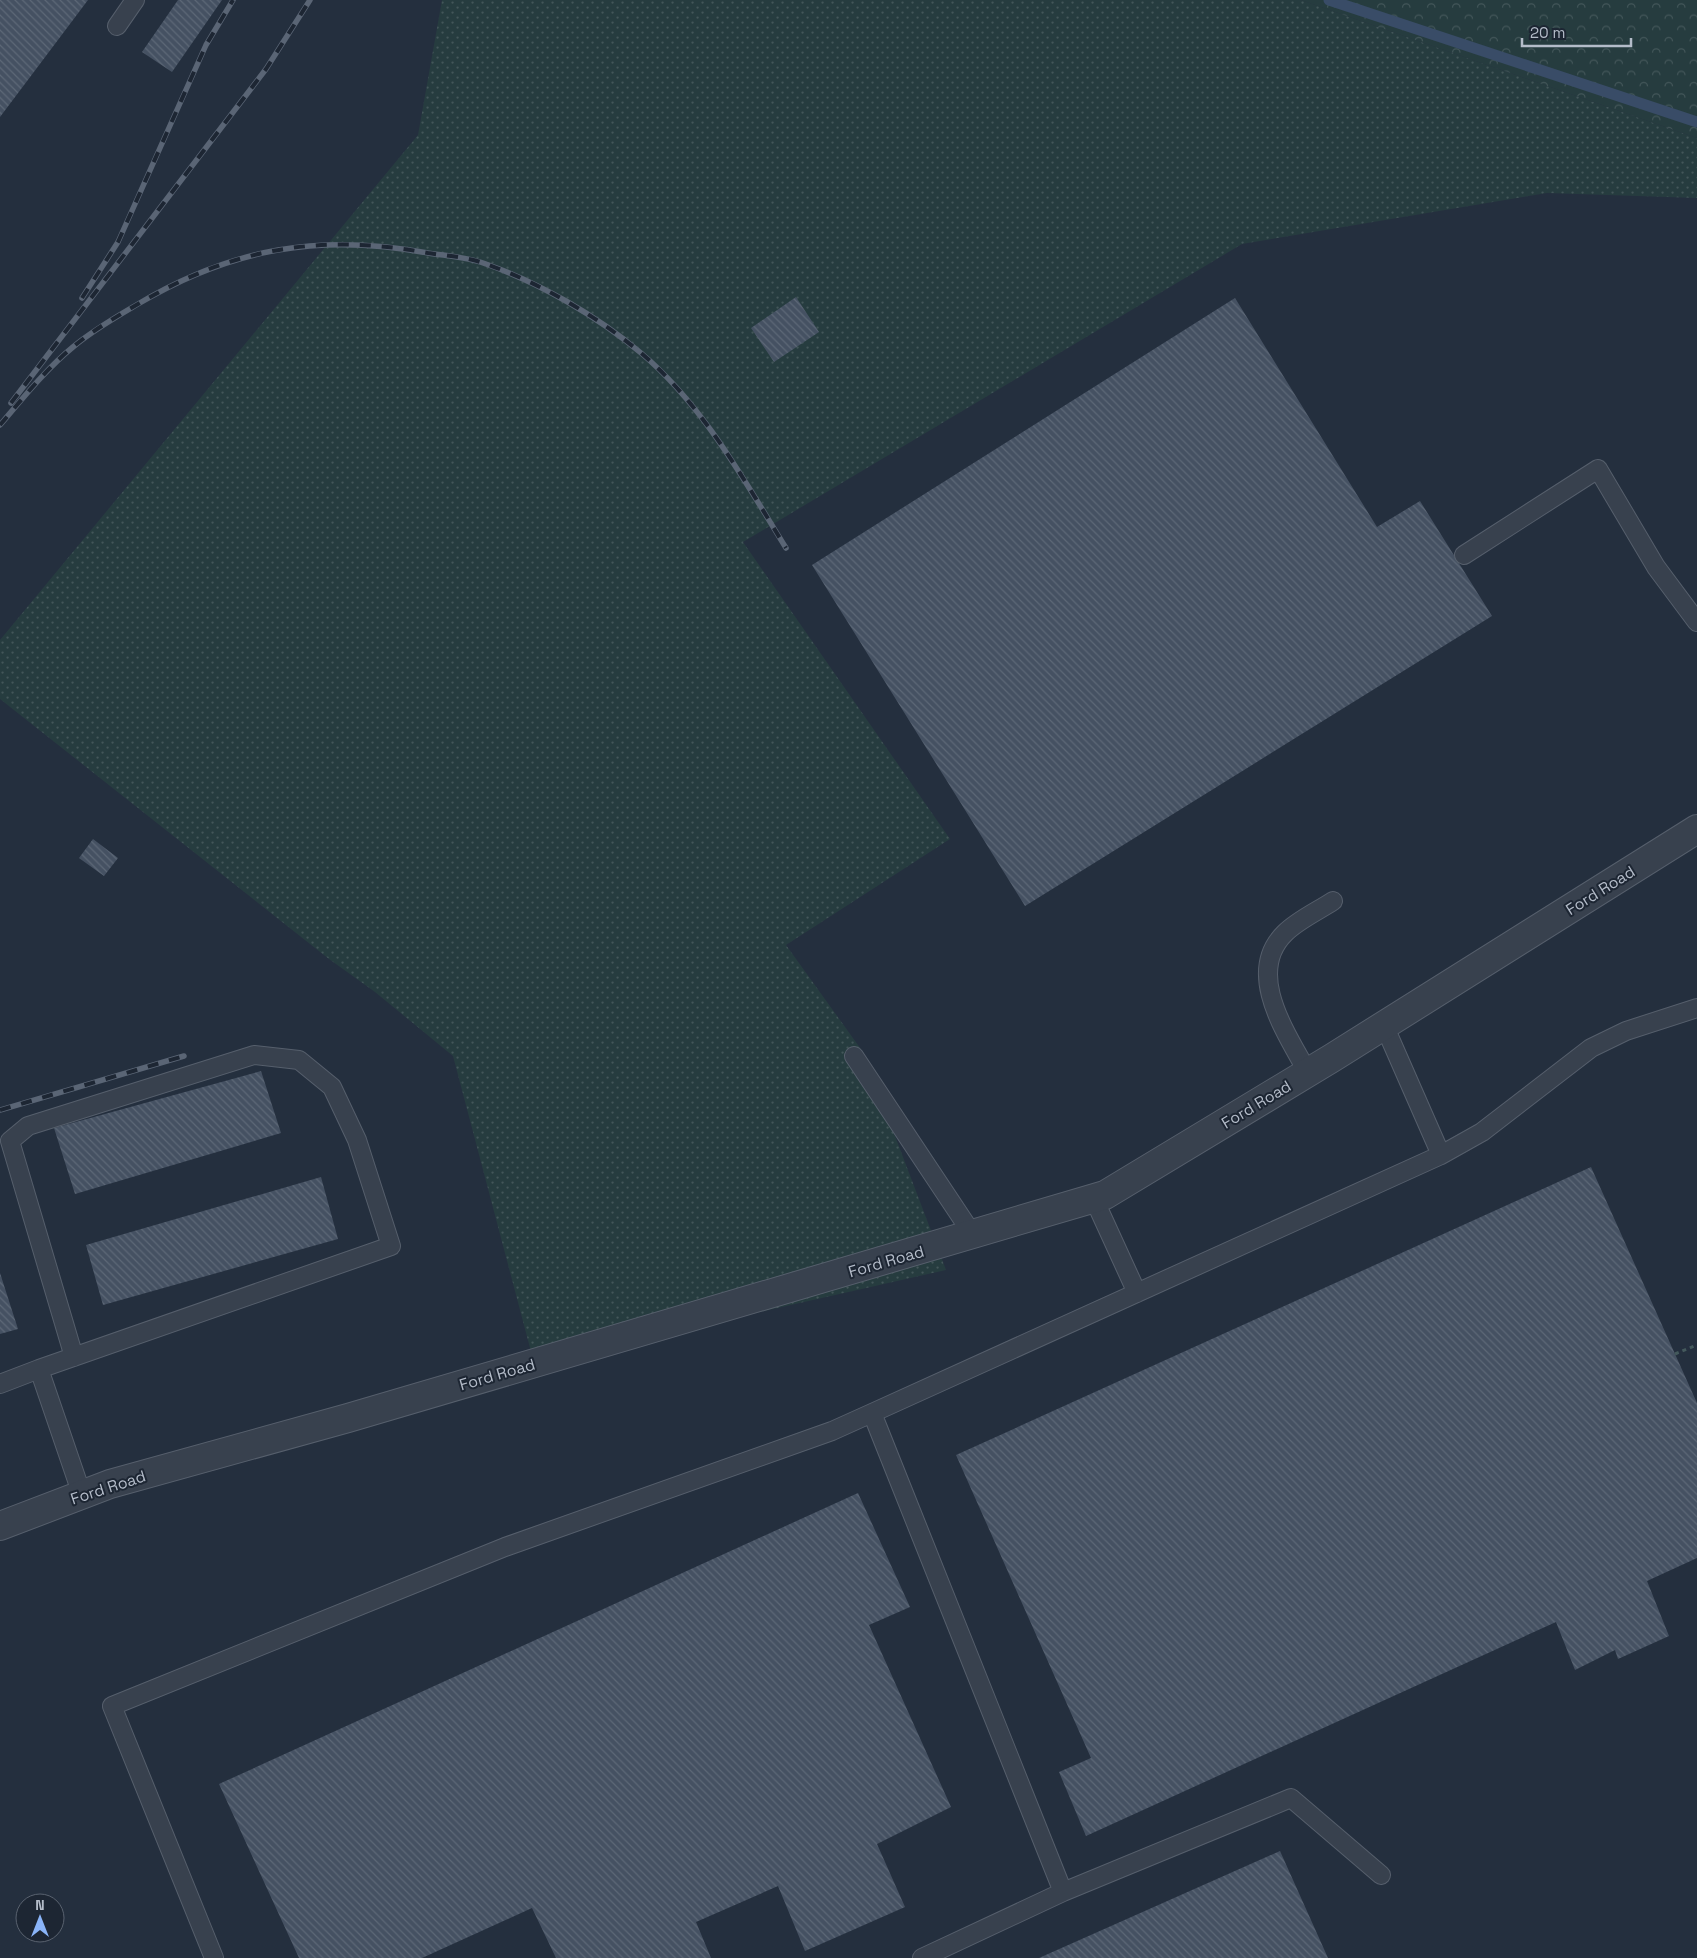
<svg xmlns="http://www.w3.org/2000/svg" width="1697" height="1958" font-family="'Space Grotesk',sans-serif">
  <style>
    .grass { fill: url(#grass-dots) }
    .forest { fill: url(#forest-crowns) }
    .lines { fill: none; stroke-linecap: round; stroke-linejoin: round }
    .stream { stroke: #394c67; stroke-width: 11 }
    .building { fill: url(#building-back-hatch) }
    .service-casing { stroke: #565f6c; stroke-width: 20 }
    .minor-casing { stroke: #565f6c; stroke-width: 30 }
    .path { stroke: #44595c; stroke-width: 3; stroke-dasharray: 4 4; stroke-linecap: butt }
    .service { stroke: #38414e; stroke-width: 18 }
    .minor { stroke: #38414e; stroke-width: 28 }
    .rail-casing { stroke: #5a6575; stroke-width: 5.5 }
    .rail { stroke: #1d2633; stroke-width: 4; stroke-dasharray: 11; stroke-linecap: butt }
    .labels { text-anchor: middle; stroke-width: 4; stroke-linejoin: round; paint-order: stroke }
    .street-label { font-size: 16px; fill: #b4bcc9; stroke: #1d2633 }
  </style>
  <defs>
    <pattern id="grass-dots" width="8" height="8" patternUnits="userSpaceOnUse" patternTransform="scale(1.25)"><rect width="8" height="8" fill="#263c3f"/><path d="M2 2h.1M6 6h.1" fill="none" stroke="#435659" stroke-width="1.8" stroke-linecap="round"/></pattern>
    <pattern id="forest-crowns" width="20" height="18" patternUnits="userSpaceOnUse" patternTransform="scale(1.25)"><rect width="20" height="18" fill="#263c3f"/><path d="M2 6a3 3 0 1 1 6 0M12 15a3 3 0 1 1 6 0" fill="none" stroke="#435659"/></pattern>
    <pattern id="building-back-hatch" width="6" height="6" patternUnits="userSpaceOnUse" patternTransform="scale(1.25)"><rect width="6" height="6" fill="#455162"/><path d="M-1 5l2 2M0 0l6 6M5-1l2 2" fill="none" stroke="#5d6877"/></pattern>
  </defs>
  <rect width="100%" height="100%" fill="#242f3e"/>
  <path class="grass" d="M 442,0 L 1301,0 L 1697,138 L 1697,198 L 1547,193 L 1242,244 L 743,542 L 950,839 L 786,945 L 863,1052 L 946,1270 L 534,1363 L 453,1056 L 375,992 L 329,959 L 0,699 L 0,640 L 418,135 Z"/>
  <path class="forest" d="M 1301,0 L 1697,0 L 1697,138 Z"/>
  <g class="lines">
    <path class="stream" d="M 1329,0 L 1697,122"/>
  </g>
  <path class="building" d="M 0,0 L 88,0 L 0,117 Z
    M 178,0 L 222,0 L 172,72 L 142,52 Z
    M 796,297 L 819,332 L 774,362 L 751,328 Z
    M 1235,298 L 1377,527 L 1420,501 L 1492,616 L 1025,906 L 812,565 Z
    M 93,839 L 118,858 L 104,876 L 79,858 Z
    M 261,1071 L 281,1133 L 75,1194 L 54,1128 Z
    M 1591,1167 L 1697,1403 L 1697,1558 L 1647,1581 L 1669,1636 L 1618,1659 L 1615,1650 L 1575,1670 L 1556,1622 L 1086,1836 L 1059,1772 L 1091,1758 L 956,1455 Z
    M 321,1177 L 338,1239 L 103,1305 L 86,1245 Z
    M 0,1273 L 18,1329 L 0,1334 Z
    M 858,1493 L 910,1607 L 869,1625 L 951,1807 L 877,1844 L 905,1907 L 805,1951 L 778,1886 L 696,1922 L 711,1958 L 556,1958 L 532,1908 L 422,1958 L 299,1958 L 219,1784 Z
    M 1280,1851 L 1328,1958 L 1039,1958 Z"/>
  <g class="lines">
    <g class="service-casing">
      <path id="service" d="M 117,26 L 135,0
        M 1464,555 L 1598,469 L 1656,567 L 1697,622
        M 1384,1025 L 1441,1155
        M 854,1056 L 973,1235
        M 1308,1073 C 1287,1034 1244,973 1285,933 C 1298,920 1318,911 1333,901
        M 1094,1199 L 1137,1293
        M 39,1369 L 391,1246 L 357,1140 L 332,1087 L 299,1060 L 254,1055 L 28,1126 L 10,1141 L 74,1357
        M 0,1384 L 39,1369 L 82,1495
        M 872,1413 L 1063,1892
        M 214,1958 L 112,1706 L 505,1547 L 832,1431 L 872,1413 L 1441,1155 L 1482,1132 L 1591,1048 L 1626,1031 L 1697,1008
        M 922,1958 L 1063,1892 L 1291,1798 L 1381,1875"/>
    </g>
    <g class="minor-casing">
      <path id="minor" d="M 0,1526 L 110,1484 L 348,1418 L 1105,1195 L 1332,1058 L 1697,829"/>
    </g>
    <path class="path" d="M 1675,1354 L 1697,1345"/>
    <use href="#service" class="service"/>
    <use href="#minor" class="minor"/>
    <g class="rail-casing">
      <path id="rail" d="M 82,298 L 118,242 L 206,45 L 233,0
        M 11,403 L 266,69 L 310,0
        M 0,425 C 23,398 46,369 73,347 C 93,330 116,317 138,304 C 232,248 321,233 428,253 C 447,256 468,257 486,264 C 540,283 597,316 641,353 C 703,405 744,480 786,548
        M 0,1110 L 184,1056"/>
    </g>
    <use href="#rail" class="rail"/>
  </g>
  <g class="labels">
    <g class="street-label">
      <text transform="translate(1600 890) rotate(-32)" y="6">Ford Road</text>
      <text transform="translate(1256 1104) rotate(-31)" y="6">Ford Road</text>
      <text transform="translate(886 1261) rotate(-16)" y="6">Ford Road</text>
      <text transform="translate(497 1374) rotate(-16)" y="6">Ford Road</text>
      <text transform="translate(108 1487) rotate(-18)" y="6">Ford Road</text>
    </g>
  </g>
  <g transform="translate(40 1918)"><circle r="24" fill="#1d2633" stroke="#59626f"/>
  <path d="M0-4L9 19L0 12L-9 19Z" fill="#8ab4f8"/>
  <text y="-8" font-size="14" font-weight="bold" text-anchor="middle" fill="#b4bcc9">N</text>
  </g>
  <path d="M1522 38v8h109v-8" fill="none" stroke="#b4bcc9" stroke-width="2.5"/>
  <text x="1530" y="38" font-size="15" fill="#b4bcc9" stroke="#1d2633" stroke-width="4" paint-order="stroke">20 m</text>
</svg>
